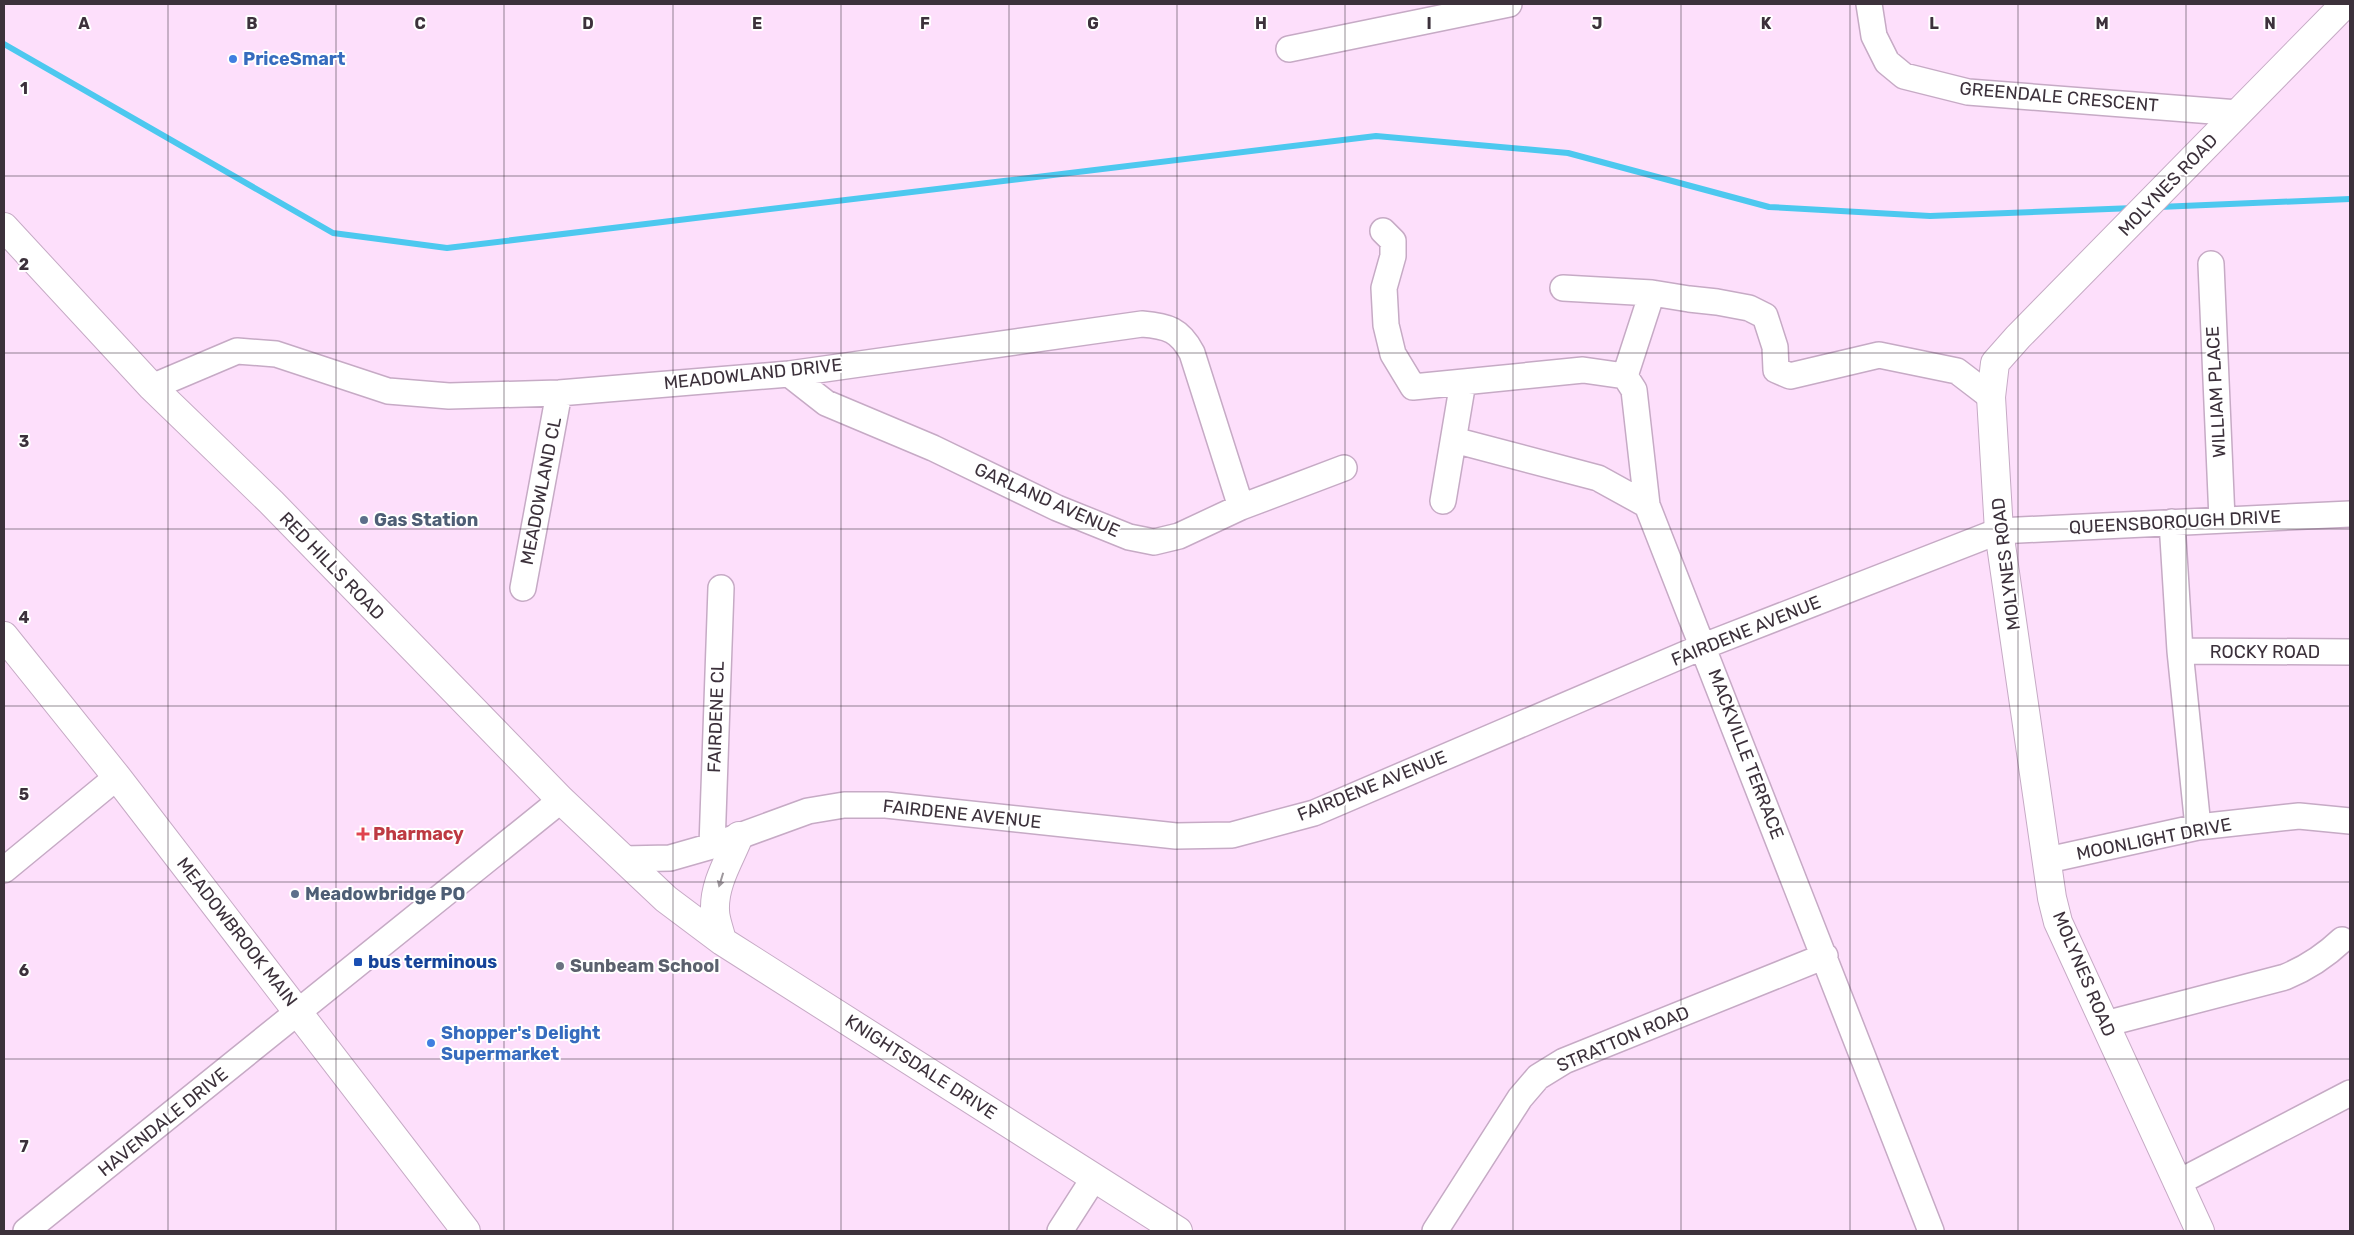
<svg xmlns="http://www.w3.org/2000/svg" width="2354" height="1235" font-family="Rubik,sans-serif">
  <style>
    .lines { fill: none; stroke-linecap: round; stroke-linejoin: round }
    .stream { stroke: #4dc8ef; stroke-width: 6 }
    .minor-casing { stroke: #c6aac5; stroke-width: 28 }
    .tertiary-casing { stroke: #c6aac5; stroke-width: 30 }
    .secondary-casing { stroke: #c6aac5; stroke-width: 30 }
    .minor { stroke: #fff; stroke-width: 25 }
    .tertiary { stroke: #fff; stroke-width: 28 }
    .secondary { stroke: #fff; stroke-width: 28 }
    .oneway { fill: #9e989d }
    .grid { fill: none; stroke: #3c313b; stroke-width: 1; stroke-opacity: 0.55 }
    .shop-dot { fill: #3f7fe0; stroke: #fff; stroke-width: 2 }
    .service-dot { fill: #5c6f8a; stroke: #fff; stroke-width: 2 }
    .health-dot { fill: #e0444e; stroke: #fff; stroke-width: 2 }
    .transit-dot { fill: #1a4fb4; stroke: #fff; stroke-width: 2 }
    .worship-dot { fill: #6b7280; stroke: #fff; stroke-width: 2 }
    .labels { text-anchor: middle; stroke-width: 4; stroke-linejoin: round; paint-order: stroke }
    .shop-label { font-size: 18px; font-weight: bold; fill: #366cbe; stroke: #fff; text-anchor: start }
    .street-label { font-size: 18px; fill: #3c313b; stroke: #fff }
    .service-label { font-size: 18px; font-weight: bold; fill: #4e5e75; stroke: #fff; text-anchor: start }
    .health-label { font-size: 18px; font-weight: bold; fill: #be3a42; stroke: #fff; text-anchor: start }
    .transit-label { font-size: 18px; font-weight: bold; fill: #164399; stroke: #fff; text-anchor: start }
    .worship-label { font-size: 18px; font-weight: bold; fill: #5b616d; stroke: #fff; text-anchor: start }
    .grid-label { font-size: 16px; text-anchor: middle; font-weight: bold; fill: #3c313b; stroke: #fff; stroke-width: 4; stroke-linejoin: round; paint-order: stroke }
  </style>
  <rect width="100%" height="100%" fill="#fddffb"/>
  <g class="lines">
    <path class="stream" d="M 4,44 L 333,233 L 447,248 L 1376,136 L 1568,153 L 1769,207 L 1930,216 L 2134,208
      M 2159,207 L 2350,199"/>
    <g class="minor-casing">
      <path id="minor" d="M 1869,4 L 1874,36 L 1887,62 L 1904,76 L 1968,92 L 2238,113
        M 1289,49 L 1509,4
        M 1383,231 L 1393,241 L 1393,256 L 1384,288 L 1386,325 L 1393,354 L 1413,387 L 1583,370 L 1625,376 L 1634,390 L 1647,505 L 1931,1231
        M 2211,264 L 2222,519
        M 1563,288 L 1652,293 L 1689,299 L 1717,302 L 1749,308 L 1765,316 L 1775,347 L 1776,370 L 1790,376 L 1879,355 L 1957,371 L 1991,397
        M 789,374 L 826,403 L 933,448 L 1057,508 L 1129,537 L 1154,542 L 1179,536 L 1241,507 L 1344,468
        M 1625,376 L 1652,293
        M 152,387 L 237,351 L 276,354 L 388,391 L 449,396 L 559,393 L 789,374 L 1142,324 C 1168,326 1180,330 1192,353 L 1241,507
        M 1454,440 L 1598,478 L 1647,505
        M 1443,501 L 1463,382
        M 2172,522 L 2180,651 L 2198,827
        M 523,588 L 559,393
        M 2180,651 L 2350,652
        M 712,846 L 721,588
        M 623,859 L 670,858 L 712,846 L 808,811 L 844,805 L 886,805 L 1176,836 L 1232,835 L 1314,813 L 1704,646 L 1999,531 L 2350,514
        M 2048,860 L 2198,827 L 2299,816 L 2350,821
        M 4,870 L 117,777
        M 2105,1024 L 2285,977 C 2307,968 2324,957 2342,940
        M 2177,1183 L 2350,1093
        M 26,1231 L 561,800
        M 1060,1231 L 1094,1178
        M 1435,1231 L 1520,1098 L 1538,1077 L 1564,1061 L 1825,956"/>
    </g>
    <g class="tertiary-casing">
      <path id="tertiary" d="M 4,636 L 117,777 L 466,1231"/>
    </g>
    <g class="secondary-casing">
      <path id="secondary" d="M 4,227 L 152,387 L 271,502 L 561,800 L 666,899 L 722,941 L 1178,1231
        M 722,941 C 720,931 715,920 715,910 C 714,883 730,859 739,836
        M 2200,1231 L 2058,922 L 2052,898 L 1999,531 L 1991,397 L 1995,363 L 2018,337 L 2345,4"/>
    </g>
    <use href="#minor" class="minor"/>
    <use href="#tertiary" class="tertiary"/>
    <use href="#secondary" class="secondary"/>
  </g>
  <defs><path id="oneway-solid" d="M-6-.8H1V-3.2L6.5 0L1 3.2V.8H-6Z" transform="scale(1.25)"/></defs>
  <use class="oneway" href="#oneway-solid" transform="translate(721 880) rotate(107)"/>
  <path class="grid" d="M 168,4 L 168,1231M 336,4 L 336,1231M 504,4 L 504,1231M 673,4 L 673,1231M 841,4 L 841,1231M 1009,4 L 1009,1231M 1177,4 L 1177,1231M 1345,4 L 1345,1231M 1513,4 L 1513,1231M 1681,4 L 1681,1231M 1850,4 L 1850,1231M 2018,4 L 2018,1231M 2186,4 L 2186,1231M 4,176 L 2350,176M 4,353 L 2350,353M 4,529 L 2350,529M 4,706 L 2350,706M 4,882 L 2350,882M 4,1059 L 2350,1059"/>
  <g class="shop-dot">
    <circle cx="233" cy="59" r="5"/>
    <circle cx="431" cy="1043" r="5"/>
  </g>
  <g class="service-dot">
    <circle cx="364" cy="520" r="5"/>
    <circle cx="295" cy="894" r="5"/>
  </g>
  <path class="health-dot" d="M360.5 826.5h5v5h5v5h-5v5h-5v-5h-5v-5h5z"/>
  <rect class="transit-dot" x="353" y="957" width="10" height="10" rx="2.5"/>
  <circle class="worship-dot" cx="560" cy="966" r="5"/>
  <g class="labels">
    <g class="shop-label">
      <text x="243" y="65">PriceSmart</text>
      <text x="441" y="1039">Shopper's Delight<tspan x="441" dy="21">Supermarket</tspan></text>
    </g>
    <g class="street-label">
      <text transform="translate(2059 97) rotate(5)" y="6">GREENDALE CRESCENT</text>
      <text transform="translate(2168 185) rotate(-46)" y="6">MOLYNES ROAD</text>
      <text transform="translate(753 374) rotate(-6)" y="6">MEADOWLAND DRIVE</text>
      <text transform="translate(2216 392) rotate(-93)" y="6">WILLIAM PLACE</text>
      <text transform="translate(541 491) rotate(-79)" y="6">MEADOWLAND CL</text>
      <text transform="translate(1047 500) rotate(24)" y="6">GARLAND AVENUE</text>
      <text transform="translate(2175 522) rotate(-3)" y="6">QUEENSBOROUGH DRIVE</text>
      <text transform="translate(2006 564) rotate(-97)" y="6">MOLYNES ROAD</text>
      <text transform="translate(332 566) rotate(46)" y="6">RED HILLS ROAD</text>
      <text transform="translate(1746 631) rotate(-22)" y="6">FAIRDENE AVENUE</text>
      <text x="2265" y="658">ROCKY ROAD</text>
      <text transform="translate(716 717) rotate(-88)" y="6">FAIRDENE CL</text>
      <text transform="translate(1746 754) rotate(69)" y="6">MACKVILLE TERRACE</text>
      <text transform="translate(1372 786) rotate(-22)" y="6">FAIRDENE AVENUE</text>
      <text transform="translate(962 814) rotate(6)" y="6">FAIRDENE AVENUE</text>
      <text transform="translate(2154 839) rotate(-11)" y="6">MOONLIGHT DRIVE</text>
      <text transform="translate(237 932) rotate(52)" y="6">MEADOWBROOK MAIN</text>
      <text transform="translate(2084 974) rotate(67)" y="6">MOLYNES ROAD</text>
      <text transform="translate(1623 1039) rotate(-23)" y="6">STRATTON ROAD</text>
      <text transform="translate(921 1067) rotate(33)" y="6">KNIGHTSDALE DRIVE</text>
      <text transform="translate(163 1122) rotate(-39)" y="6">HAVENDALE DRIVE</text>
    </g>
    <g class="service-label">
      <text x="374" y="526">Gas Station</text>
      <text x="305" y="900">Meadowbridge PO</text>
    </g>
    <g class="health-label">
      <text x="373" y="840">Pharmacy</text>
    </g>
    <g class="transit-label">
      <text x="368" y="968">bus terminous</text>
    </g>
    <g class="worship-label">
      <text x="570" y="972">Sunbeam School</text>
    </g>
  </g>
  <g class="grid-label">
    <text x="84" y="29">A</text>
    <text x="252" y="29">B</text>
    <text x="420" y="29">C</text>
    <text x="588" y="29">D</text>
    <text x="757" y="29">E</text>
    <text x="925" y="29">F</text>
    <text x="1093" y="29">G</text>
    <text x="1261" y="29">H</text>
    <text x="1429" y="29">I</text>
    <text x="1597" y="29">J</text>
    <text x="1766" y="29">K</text>
    <text x="1934" y="29">L</text>
    <text x="2102" y="29">M</text>
    <text x="2270" y="29">N</text>
    <text x="24" y="94">1</text>
    <text x="24" y="270">2</text>
    <text x="24" y="447">3</text>
    <text x="24" y="623">4</text>
    <text x="24" y="800">5</text>
    <text x="24" y="976">6</text>
    <text x="24" y="1152">7</text>
  </g>
  <rect width="2354" height="1235" fill="none" stroke="#3c313b" stroke-width="10"/>
</svg>
